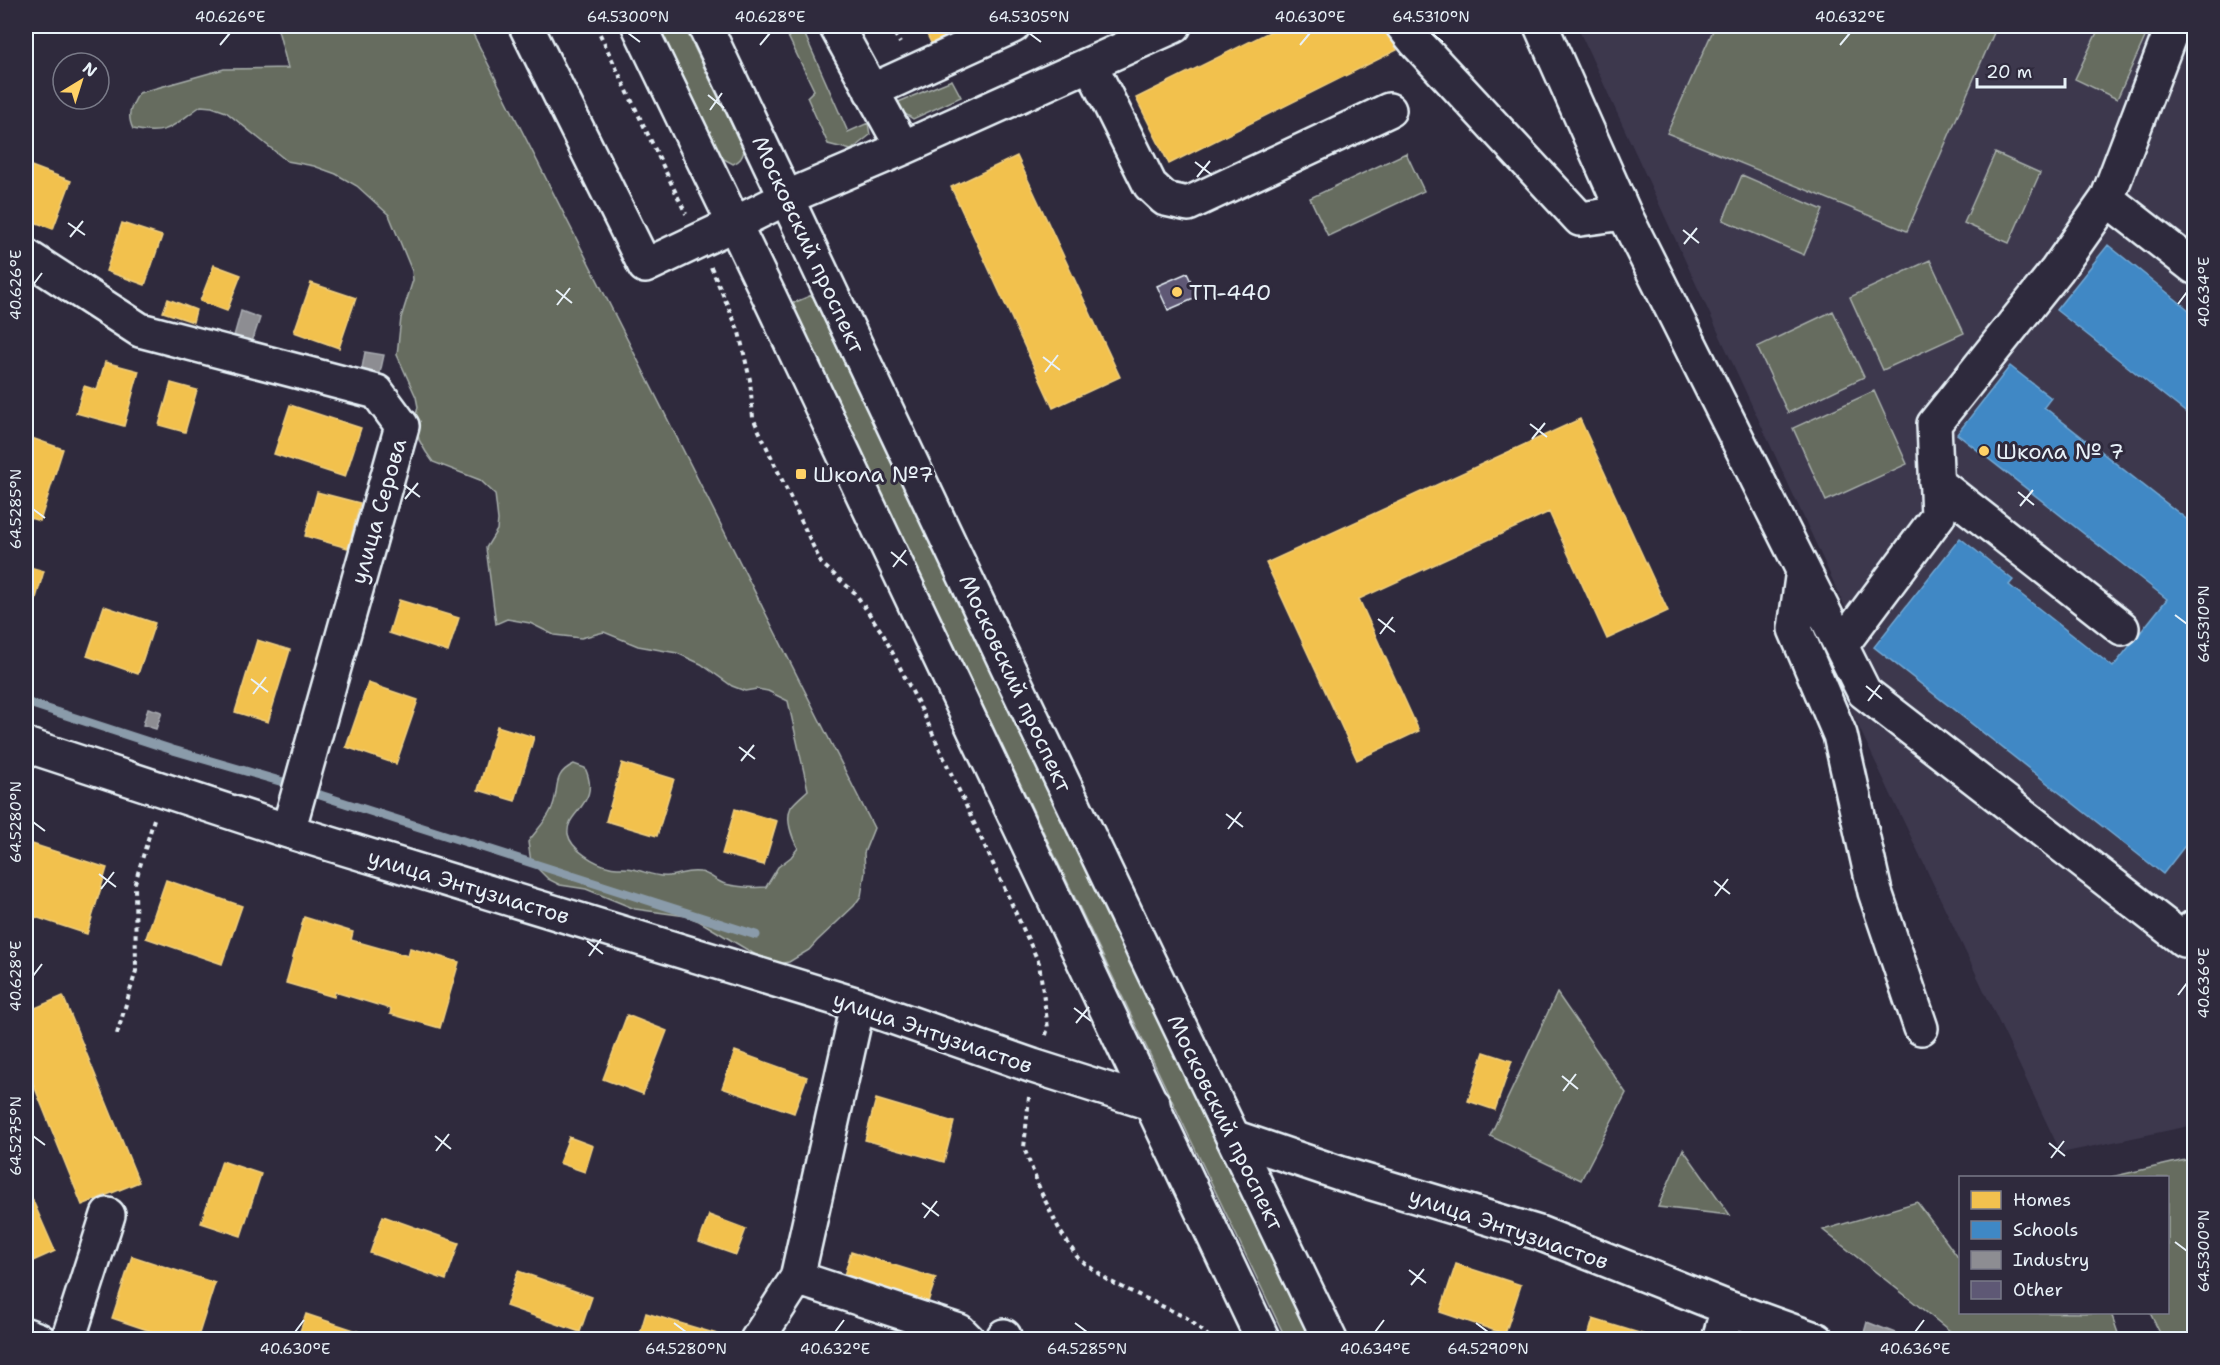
<svg xmlns="http://www.w3.org/2000/svg" width="2220" height="1365" font-family="'Shantell Sans',sans-serif">
  <style>
    .built { fill: #3d384e }
    .green { fill: #666c5e; stroke: #a7aeab; stroke-width: 1.5 }
    .homes { fill: #f2c14e; stroke: #efcf81; stroke-width: 1.5 }
    .schools { fill: #3f88c5; stroke: #72a8d4; stroke-width: 1.5 }
    .industry { fill: #8d8d92; stroke: #a8abb1; stroke-width: 1.5 }
    .lines { fill: none; stroke-linecap: round; stroke-linejoin: round }
    .stream { stroke: #8a9baa; stroke-width: 9 }
    .building { fill: #5e5875; stroke: #e8f1f8; stroke-width: 1.5 }
    .minor-casing { stroke: #e8f1f8; stroke-width: 38 }
    .major-casing { stroke: #e8f1f8; stroke-width: 38 }
    .path { stroke: #e8f1f8; stroke-width: 4; stroke-dasharray: 4.5 4.5; stroke-linecap: butt }
    .minor { stroke: #2f2a3d; stroke-width: 33 }
    .major { stroke: #2f2a3d; stroke-width: 33 }
    .ticks { fill: none; stroke: #e8f1f8; stroke-width: 2 }
    .poi-dot { fill: #ffd166; stroke: #2f2a3d; stroke-width: 2 }
    .labels { text-anchor: middle; stroke-width: 6; stroke-linejoin: round; paint-order: stroke }
    .street-label { font-size: 22px; fill: #e8f1f8; stroke: #2f2a3d }
    .poi-label { font-size: 22px; fill: #e8f1f8; stroke: #2f2a3d; text-anchor: start }
    .neatline { fill: none; stroke: #e8f1f8; stroke-width: 2 }
    .ticks-label { font-size: 15px; text-anchor: middle; fill: #e8f1f8 }
  </style>
  <rect width="100%" height="100%" fill="#2f2a3d"/>
  <filter id="ink" filterUnits="userSpaceOnUse"><feTurbulence type="fractalNoise" baseFrequency=".0167" numOctaves="2"/><feDisplacementMap in="SourceGraphic" scale="12" xChannelSelector="R" yChannelSelector="G"/><feConvolveMatrix kernelMatrix="1 2 1 2 8 2 1 2 1" color-interpolation-filters="sRGB"/></filter>
  <g filter="url(#ink)">
    <path class="built" d="M 1577,26 L 2174,26 L 2194,67 L 2194,1125 L 2061,1153 L 1810,624 L 1846,609 Z"/>
    <path class="green" d="M 277,26 L 469,26 L 874,828 L 864,853 L 865,872 L 861,896 L 854,906 L 817,941 L 809,950 L 789,962 L 777,964 L 756,955 L 699,921 L 686,916 L 635,909 L 586,889 L 560,885 L 548,879 L 531,862 L 528,842 C 536,831 546,821 551,810 C 561,790 550,775 574,764 L 585,768 C 602,805 565,811 568,834 C 571,850 596,864 610,867 C 617,869 625,867 633,869 C 644,871 656,878 669,876 C 680,875 687,870 700,872 C 709,873 716,881 725,884 C 738,887 752,888 766,887 L 778,867 L 791,857 L 798,848 C 792,838 785,819 791,807 C 795,801 803,795 808,790 L 788,701 L 768,691 L 757,689 L 745,691 L 732,686 L 701,664 L 677,653 L 638,646 L 604,632 L 581,638 L 554,635 L 530,623 L 507,619 L 496,624 L 486,548 L 497,530 L 498,520 L 495,494 L 480,480 L 433,462 L 426,452 L 419,440 L 415,419 L 418,407 L 416,397 L 397,355 L 401,318 L 413,280 L 412,271 L 389,215 L 357,186 L 336,174 L 314,166 L 287,161 L 226,112 L 212,107 L 201,106 C 174,124 169,137 133,129 C 126,114 131,107 139,93 L 224,69 L 288,68 Z
      M 659,26 L 684,26 L 744,151 C 742,158 740,161 733,164 L 722,158 Z
      M 783,26 L 801,26 L 848,132 L 868,123 L 870,135 L 851,150 L 828,144 L 807,97 L 814,90 Z
      M 1715,26 L 1997,26 L 1907,231 L 1667,133 Z
      M 2100,26 L 2130,26 L 2147,33 L 2117,99 L 2075,79 Z
      M 952,80 L 961,97 L 913,119 L 891,105 Z
      M 1406,153 L 1424,191 L 1328,236 L 1310,198 Z
      M 1995,153 L 2040,173 L 2009,243 L 1964,223 Z
      M 1742,175 L 1823,210 L 1804,255 L 1723,220 Z
      M 1930,260 L 1964,333 L 1883,370 L 1850,297 Z
      M 812,295 L 1311,1339 L 1286,1339 L 791,304 Z
      M 1833,311 L 1864,377 L 1788,413 L 1757,347 Z
      M 1874,391 L 1907,464 L 1826,501 L 1793,428 Z
      M 1557,993 L 1626,1093 L 1581,1180 L 1490,1136 Z
      M 1683,1149 L 1730,1215 L 1658,1207 Z
      M 2194,1158 L 2194,1339 L 2163,1339 L 2150,1313 L 2168,1312 L 2168,1178 L 2111,1177 Z
      M 1917,1202 L 1960,1260 L 1960,1312 L 2111,1313 L 2120,1339 L 1960,1339 L 1823,1230 Z"/>
    <path class="homes" d="M 923,26 L 974,26 L 932,45 Z
      M 1281,26 L 1384,26 L 1397,50 L 1169,164 L 1136,98 Z
      M 1017,156 L 1120,377 L 1053,408 L 951,187 Z
      M 26,164 L 71,181 L 53,229 L 26,219 Z
      M 122,223 L 162,236 L 145,285 L 106,271 Z
      M 214,265 L 241,275 L 227,311 L 200,301 Z
      M 311,283 L 356,298 L 339,348 L 294,332 Z
      M 168,299 L 196,310 L 193,322 L 163,312 Z
      M 105,362 L 139,371 L 124,426 L 76,413 L 84,386 L 97,390 Z
      M 171,383 L 197,390 L 185,432 L 159,425 Z
      M 290,405 L 361,428 L 345,477 L 274,454 Z
      M 1580,419 L 1668,611 L 1607,639 L 1549,512 L 1359,599 L 1419,731 L 1357,760 L 1266,563 Z
      M 26,436 L 63,449 L 40,521 L 26,517 Z
      M 317,492 L 360,503 L 348,548 L 305,536 Z
      M 26,566 L 44,571 L 26,632 Z
      M 399,600 L 459,618 L 448,652 L 389,633 Z
      M 104,606 L 155,623 L 138,674 L 87,656 Z
      M 257,640 L 290,650 L 268,722 L 235,712 Z
      M 368,683 L 418,700 L 396,764 L 346,747 Z
      M 497,726 L 534,737 L 515,801 L 478,790 Z
      M 622,763 L 674,779 L 657,836 L 606,821 Z
      M 735,809 L 777,821 L 764,865 L 722,854 Z
      M 26,842 L 107,868 L 87,934 L 26,914 Z
      M 166,880 L 242,906 L 222,964 L 146,938 Z
      M 304,917 L 353,932 L 351,940 L 408,956 L 410,948 L 459,962 L 440,1028 L 390,1014 L 391,1009 L 335,992 L 334,997 L 286,983 Z
      M 63,996 L 139,1182 L 82,1205 L 26,1066 L 26,1012 Z
      M 627,1015 L 667,1031 L 643,1094 L 603,1079 Z
      M 735,1051 L 807,1077 L 794,1113 L 722,1088 Z
      M 1484,1052 L 1512,1061 L 1495,1110 L 1468,1101 Z
      M 876,1099 L 954,1122 L 944,1162 L 865,1140 Z
      M 569,1137 L 593,1146 L 585,1172 L 559,1163 Z
      M 222,1161 L 261,1174 L 241,1236 L 201,1223 Z
      M 26,1185 L 55,1251 L 26,1264 Z
      M 709,1215 L 746,1229 L 736,1255 L 699,1242 Z
      M 383,1216 L 459,1243 L 446,1280 L 370,1253 Z
      M 851,1252 L 936,1278 L 926,1308 L 842,1282 Z
      M 132,1256 L 215,1283 L 197,1340 L 177,1340 L 112,1318 Z
      M 1456,1264 L 1521,1285 L 1505,1334 L 1440,1312 Z
      M 518,1271 L 592,1297 L 580,1332 L 506,1306 Z
      M 646,1313 L 724,1336 L 723,1340 L 638,1340 Z
      M 306,1314 L 384,1340 L 297,1340 Z
      M 1593,1319 L 1662,1340 L 1587,1340 Z"/>
    <path class="schools" d="M 2108,245 L 2194,314 L 2194,419 L 2056,310 Z
      M 2010,366 L 2051,398 L 2044,407 L 2194,525 L 2194,834 L 2163,874 L 1874,647 L 1960,538 L 2013,580 L 2009,585 L 2113,667 L 2167,599 L 1957,434 Z"/>
    <path class="industry" d="M 241,311 L 260,318 L 252,342 L 234,336 Z
      M 365,352 L 384,355 L 378,382 L 360,379 Z
      M 148,708 L 162,712 L 156,729 L 143,725 Z
      M 1867,1322 L 1913,1340 L 1862,1340 Z"/>
    <g class="lines">
      <path class="stream" d="M 26,702 L 173,750 L 290,784
        M 320,795 L 756,935"/>
    </g>
    <path class="building" d="M 1187,273 L 1198,297 L 1168,310 L 1157,286 Z"/>
    <g class="lines">
      <g class="minor-casing">
        <path id="minor" d="M 526,26 L 645,266 L 734,224
          M 836,26 L 903,148
          M 1403,26 L 1415,41 L 1580,219 L 1624,213
          M 1541,26 L 1624,213 L 1841,646
          M 2173,26 L 2107,199 L 2194,267
          M 1090,64 L 1150,185 L 1165,199 L 1188,204 L 1389,110
          M 871,91 L 1013,26
          M 788,197 L 903,148 L 1174,26
          M 2107,199 L 2057,270 L 1934,424 L 1938,516 L 1841,646 L 1864,692 L 2184,940 L 2194,927
          M 26,256 L 140,330 L 377,392 L 402,426 L 288,831
          M 1936,482 L 2122,628
          M 1803,570 L 1795,629 L 1840,735 L 1875,892 L 1921,1028
          M 26,745 L 288,831 L 858,1005 L 1033,1066 L 1153,1104
          M 1233,1137 L 1342,1174 L 1539,1233 L 1728,1308 L 1817,1340
          M 797,1278 L 959,1331 L 968,1340
          M 26,1335 L 39,1340
          M 68,1340 L 108,1215
          M 757,1340 L 797,1278 L 858,1005
          M 1002,1340 L 1004,1336
          M 1719,1340 L 1728,1308"/>
      </g>
      <g class="major-casing">
        <path id="major" d="M 639,26 L 771,300 L 1263,1340
          M 705,26 L 1012,676 L 1330,1340
          M 734,224 L 788,197"/>
      </g>
      <path class="path" d="M 596,26 L 686,214
        M 890,26 L 900,43
        M 711,267 L 739,332 L 750,380 L 753,418 L 821,563 L 855,593 L 883,634 L 924,715 L 1039,963 L 1048,1028 L 1045,1038
        M 117,1034 L 136,971 L 135,883 L 154,819
        M 1029,1097 L 1024,1148 L 1041,1192 L 1060,1231 L 1078,1258 L 1107,1280 L 1187,1318 L 1213,1340"/>
      <use href="#minor" class="minor"/>
      <use href="#major" class="major"/>
    </g>
  </g>
  <path class="ticks" d="M 628,33 L 640,42M 1029,33 L 1041,42M 1431,33 L 1443,42M 220,45 L 230,33M 760,45 L 770,33M 1300,45 L 1310,33M 1840,45 L 1850,33M 708,95 L 724,108M 710,110 L 722,93M 1195,162 L 1212,175M 1197,177 L 1210,161M 68,223 L 85,235M 1683,230 L 1699,243M 70,237 L 83,221M 1684,244 L 1697,228M 33,285 L 42,273M 556,290 L 572,303M 2178,304 L 2187,292M 557,305 L 570,288M 1043,357 L 1060,370M 1045,372 L 1058,355M 1530,424 L 1547,437M 1532,439 L 1545,423M 404,485 L 420,497M 2018,492 L 2034,505M 405,499 L 418,483M 2020,506 L 2033,490M 33,509 L 45,518M 891,552 L 907,565M 893,567 L 906,550M 2175,615 L 2187,624M 1378,619 L 1395,632M 1380,634 L 1393,617M 251,679 L 268,692M 1866,686 L 1882,699M 253,694 L 266,677M 1868,701 L 1880,685M 739,747 L 755,759M 741,761 L 754,745M 1226,814 L 1243,827M 33,822 L 45,831M 1228,829 L 1241,812M 99,874 L 116,887M 1714,881 L 1730,894M 101,889 L 114,872M 1715,896 L 1728,879M 587,941 L 603,954M 589,956 L 601,939M 33,976 L 42,964M 2178,995 L 2187,983M 1074,1008 L 1091,1021M 1076,1023 L 1089,1007M 1562,1076 L 1578,1089M 1563,1091 L 1576,1074M 33,1136 L 45,1145M 435,1136 L 451,1149M 2049,1143 L 2065,1156M 436,1151 L 449,1134M 2051,1158 L 2064,1141M 922,1203 L 939,1216M 924,1218 L 937,1201M 2175,1242 L 2187,1251M 1409,1270 L 1426,1283M 1411,1285 L 1424,1269M 674,1323 L 686,1332M 1075,1323 L 1087,1332M 1476,1323 L 1488,1332M 295,1332 L 304,1320M 835,1332 L 844,1320M 1375,1332 L 1384,1320M 1915,1332 L 1924,1320"/>
  <g class="poi-dot">
    <circle cx="1177" cy="292" r="6"/>
    <circle cx="1984" cy="451" r="6"/>
    <rect x="795" y="468" width="12" height="12" rx="3"/>
  </g>
  <g class="labels">
    <g class="street-label">
      <text transform="translate(809 244) rotate(65)" y="8">Московский проспект</text>
      <text transform="translate(378 511) rotate(-74)" y="8">улица Серова</text>
      <text transform="translate(1016 683) rotate(65)" y="8">Московский проспект</text>
      <text transform="translate(469 886) rotate(17)" y="8">улица Энтузиастов</text>
      <text transform="translate(933 1032) rotate(19)" y="8">улица Энтузиастов</text>
      <text transform="translate(1226 1122) rotate(64)" y="8">Московский проспект</text>
      <text transform="translate(1509 1228) rotate(19)" y="8">улица Энтузиастов</text>
    </g>
    <g class="poi-label">
      <text x="1189" y="300">ТП-440</text>
      <text x="1996" y="459">Школа № 7</text>
      <text x="813" y="482">Школа №7</text>
    </g>
  </g>
  <rect width="2220" height="1365" fill="none" stroke="#2f2a3d" stroke-width="66"/>
  <rect x="1959" y="1176" width="210" height="138" fill="#2f2a3d" stroke="#797a88" stroke-width="1.5"/>
  <rect x="1971" y="1191" width="30" height="18" fill="#f2c14e" stroke="#797a88" stroke-width="1.5"/>
  <text x="2013" y="1206" font-size="18" fill="#e8f1f8">Homes</text>
  <rect x="1971" y="1221" width="30" height="18" fill="#3f88c5" stroke="#797a88" stroke-width="1.5"/>
  <text x="2013" y="1236" font-size="18" fill="#e8f1f8">Schools</text>
  <rect x="1971" y="1251" width="30" height="18" fill="#8d8d92" stroke="#797a88" stroke-width="1.5"/>
  <text x="2013" y="1266" font-size="18" fill="#e8f1f8">Industry</text>
  <rect x="1971" y="1281" width="30" height="18" fill="#5e5875" stroke="#797a88" stroke-width="1.5"/>
  <text x="2013" y="1296" font-size="18" fill="#e8f1f8">Other</text>
  <g transform="translate(81 81) rotate(38)"><circle r="28" fill="#2f2a3d" stroke="#797a88" stroke-width="1.5"/>
  <path d="M0-4.5L10 22L0 15L-10 22Z" fill="#ffd166"/>
  <text y="-9" font-size="16" font-weight="bold" text-anchor="middle" fill="#e8f1f8">N</text>
  </g>
  <path d="M1977 78v9h88v-9" fill="none" stroke="#e8f1f8" stroke-width="3"/>
  <text x="1986" y="78" font-size="18" fill="#e8f1f8" stroke="#2f2a3d" stroke-width="4.5" paint-order="stroke">20 m</text>
  <rect x="33" y="33" width="2154" height="1299" class="neatline"/>
  <g class="ticks-label">
    <text x="230" y="22">40.626°E</text>
    <text x="628" y="22">64.5300°N</text>
    <text x="770" y="22">40.628°E</text>
    <text x="1029" y="22">64.5305°N</text>
    <text x="1310" y="22">40.630°E</text>
    <text x="1431" y="22">64.5310°N</text>
    <text x="1850" y="22">40.632°E</text>
    <text transform="translate(16 285) rotate(-90)" y="5">40.626°E</text>
    <text transform="translate(2204 292) rotate(-90)" y="5">40.634°E</text>
    <text transform="translate(16 509) rotate(-90)" y="5">64.5285°N</text>
    <text transform="translate(2204 624) rotate(-90)" y="5">64.5310°N</text>
    <text transform="translate(16 822) rotate(-90)" y="5">64.5280°N</text>
    <text transform="translate(16 976) rotate(-90)" y="5">40.628°E</text>
    <text transform="translate(2204 983) rotate(-90)" y="5">40.636°E</text>
    <text transform="translate(16 1136) rotate(-90)" y="5">64.5275°N</text>
    <text transform="translate(2204 1251) rotate(-90)" y="5">64.5300°N</text>
    <text x="295" y="1354">40.630°E</text>
    <text x="686" y="1354">64.5280°N</text>
    <text x="835" y="1354">40.632°E</text>
    <text x="1087" y="1354">64.5285°N</text>
    <text x="1375" y="1354">40.634°E</text>
    <text x="1488" y="1354">64.5290°N</text>
    <text x="1915" y="1354">40.636°E</text>
  </g>
</svg>
